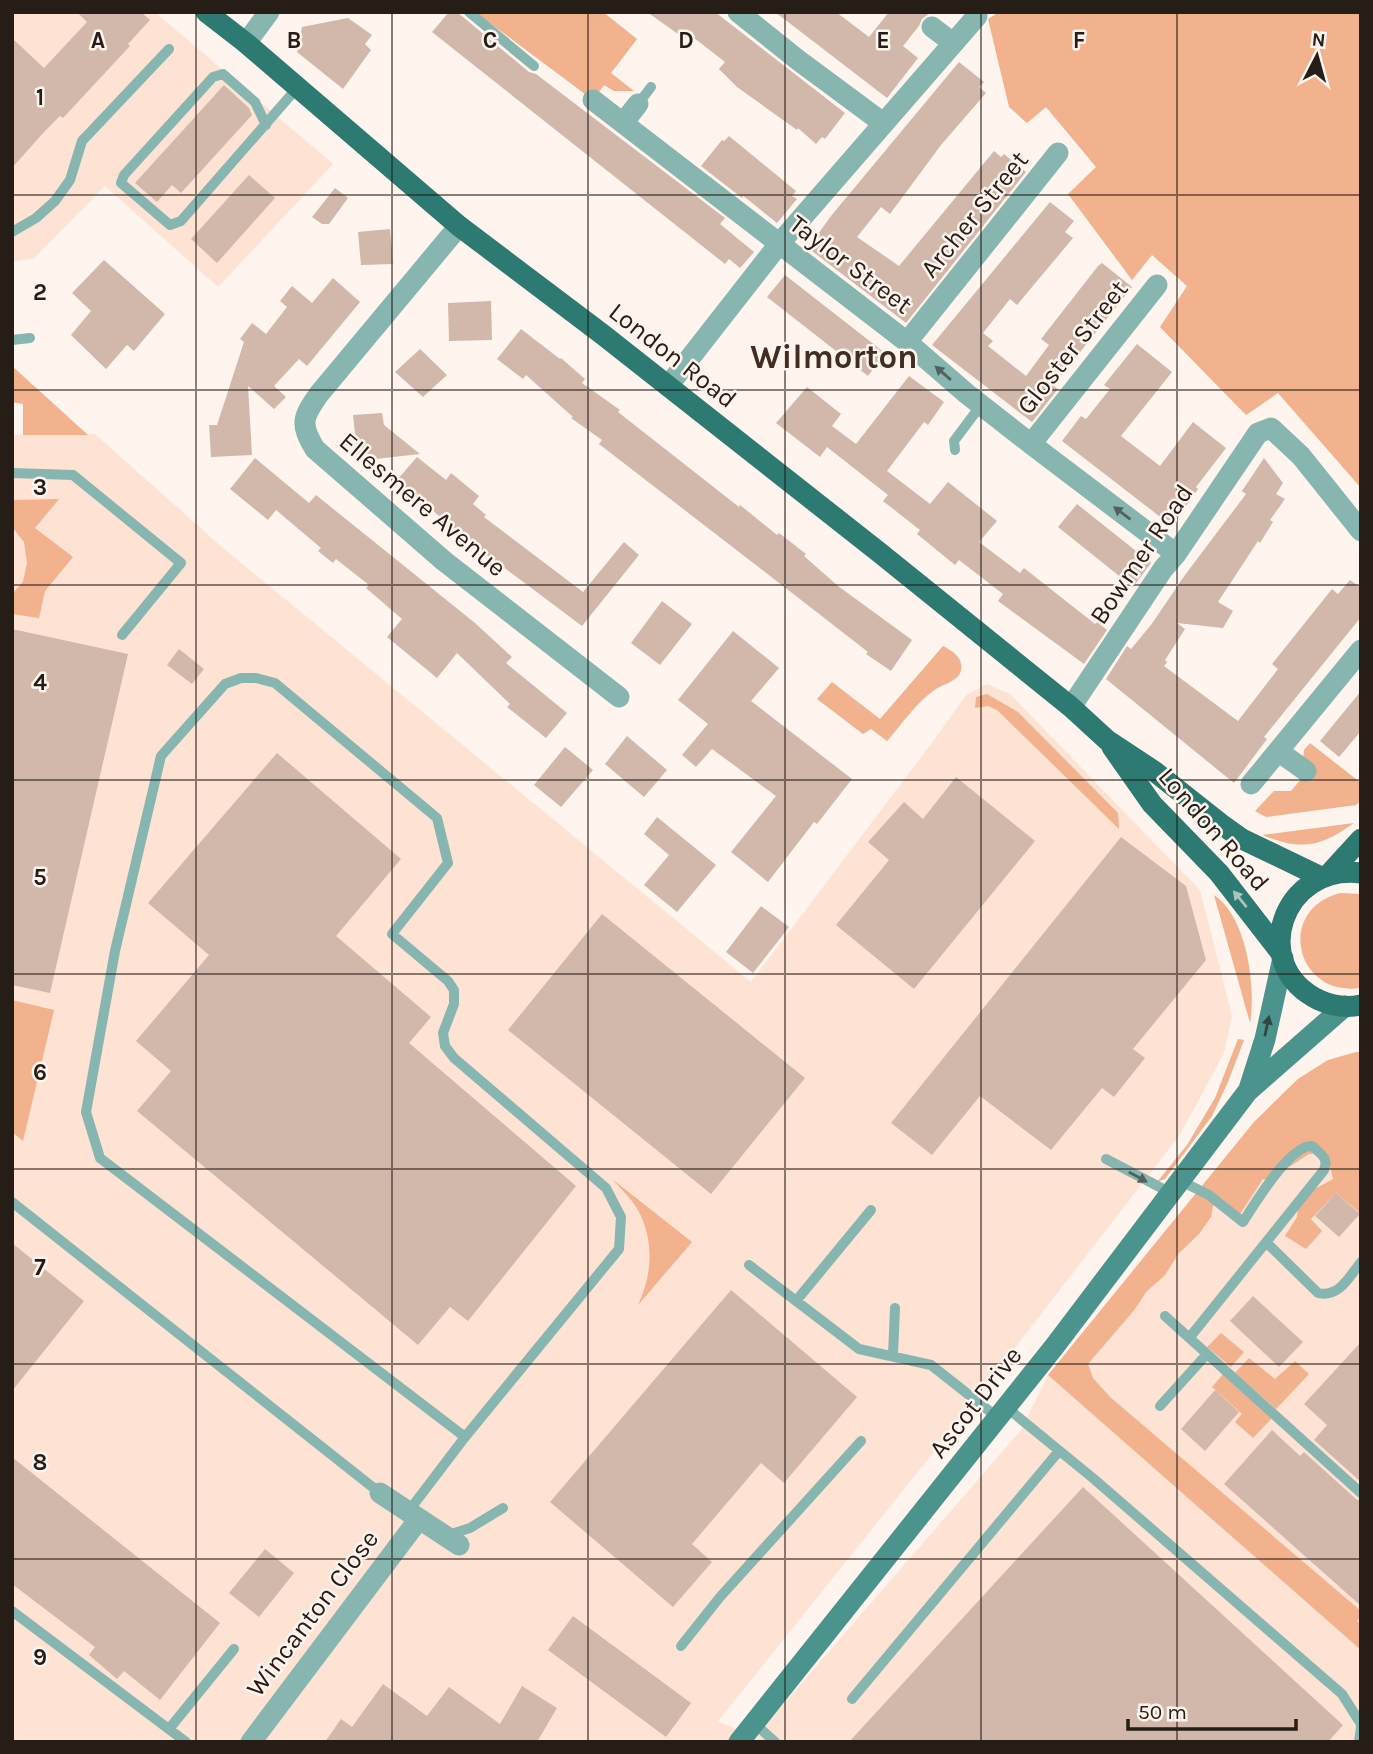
<svg xmlns="http://www.w3.org/2000/svg" width="1373" height="1754" font-family="Karla,sans-serif">
  <style>
    .built { fill: #fee3d4 }
    .green { fill: #f1b28d }
    .building { fill: #d2b8aa }
    .lines { fill: none; stroke-linecap: round; stroke-linejoin: round }
    .lane { stroke: #87b5b0; stroke-width: 10 }
    .street { stroke: #87b5b0; stroke-width: 21 }
    .secondary { stroke: #4a948d; stroke-width: 21 }
    .primary { stroke: #2d7a73; stroke-width: 21 }
    .oneway { fill: #52615c }
    .oneway2 { fill: #abc3bd }
    .oneway3 { fill: #334740 }
    .grid { fill: none; stroke: #261d17; stroke-width: 2; stroke-opacity: 0.55 }
    .labels { text-anchor: middle; stroke-width: 5; stroke-linejoin: round; paint-order: stroke }
    .street-label { font-size: 26px; fill: #261d17; stroke: #fff4ee }
    .district-label { font-size: 33px; font-weight: bold; fill: #412d21; stroke: #fff4ee }
    .grid-label { font-size: 23px; text-anchor: middle; font-weight: bold; fill: #261d17; stroke: #fff4ee; stroke-width: 5; stroke-linejoin: round; paint-order: stroke }
  </style>
  <rect width="100%" height="100%" fill="#fff4ee"/>
  <path class="built" d="M 12,12 L 155,12 L 333,164 L 218,287 L 105,186 L 34,258 L 12,262 Z
    M 95,434 L 223,548 L 751,982 L 931,744 L 966,695 L 987,684 L 1010,694 L 1200,890 L 1232,1016 L 1224,1053 L 1179,1136 L 941,1443 L 718,1721 L 754,1738 L 1021,1430 L 1048,1375 L 1254,1122 L 1298,1079 L 1328,1060 L 1361,1052 L 1361,1742 L 12,1742 L 12,435 Z"/>
  <path class="green" d="M 475,12 L 603,12 L 637,39 L 611,73 L 634,91 L 614,91 L 604,85 L 593,100 Z
    M 999,12 L 1361,12 L 1361,488 L 1278,393 L 1246,415 L 1160,327 L 1187,286 L 1152,255 L 1132,280 L 1068,194 L 1096,167 L 1046,107 L 1027,123 L 1009,107 L 988,19 Z
    M 12,366 L 88,435 L 23,435 L 23,404 L 12,402 Z
    M 59,499 L 35,528 L 73,557 L 45,591 L 39,618 L 12,614 L 12,594 L 23,582 L 27,563 L 24,542 L 12,527 L 12,500 Z
    M 943,646 C 950,650 960,655 961,664 C 964,680 945,683 936,689 C 917,701 902,724 887,741 L 871,729 L 863,734 L 817,699 L 832,682 L 880,719 Z
    M 987,694 L 1018,712 L 1118,813 L 1119,829 L 997,710 L 988,706 L 975,708 L 976,697 Z
    M 1310,743 L 1361,783 L 1361,801 L 1356,805 L 1266,817 L 1255,811 L 1274,791 L 1291,791 L 1311,767 L 1303,759 L 1304,750 Z
    M 1354,823 C 1320,847 1302,851 1262,835 Z
    M 1341,893 L 1361,894 L 1360,988 C 1294,997 1276,908 1341,893 Z
    M 1214,895 C 1247,917 1256,986 1250,1023 Z
    M 12,1000 L 54,1010 L 23,1141 L 12,1132 Z
    M 1238,1039 L 1244,1040 L 1228,1082 L 1212,1116 L 1165,1179 L 1157,1182 L 1187,1145 L 1215,1098 Z
    M 1356,1052 L 1361,1052 L 1361,1214 L 1336,1193 L 1311,1219 L 1322,1231 L 1306,1249 L 1285,1236 L 1297,1217 L 1299,1202 L 1309,1192 L 1333,1179 L 1327,1153 L 1309,1154 L 1269,1180 L 1263,1179 L 1240,1214 L 1220,1197 L 1213,1206 L 1211,1217 L 1199,1234 L 1179,1253 L 1165,1275 L 1146,1292 L 1135,1309 L 1088,1364 L 1093,1378 L 1110,1397 L 1361,1611 L 1361,1616 L 1357,1621 L 1361,1625 L 1361,1650 L 1048,1375 L 1254,1122 L 1298,1079 L 1328,1060 Z
    M 612,1179 L 692,1242 L 638,1305 C 652,1276 654,1243 640,1214 C 634,1201 621,1189 612,1179 Z
    M 1221,1333 L 1244,1352 L 1231,1367 L 1207,1347 Z
    M 1249,1358 L 1275,1379 L 1295,1361 L 1309,1374 L 1276,1409 L 1235,1373 Z
    M 1224,1373 L 1272,1418 L 1253,1438 L 1235,1422 L 1242,1414 L 1212,1387 Z"/>
  <path class="building" d="M 77,12 L 141,12 L 150,20 L 128,44 L 130,46 L 63,118 L 60,116 L 44,132 L 12,168 L 12,38 L 44,68 L 87,22 Z
    M 449,12 L 457,12 L 529,72 L 536,74 L 725,218 L 720,224 L 754,252 L 740,268 L 729,259 L 725,264 L 432,32 Z
    M 647,12 L 715,12 L 845,113 L 825,139 L 822,137 L 816,144 L 798,128 L 797,130 L 737,87 L 719,69 L 725,62 L 689,34 L 685,39 Z
    M 775,12 L 836,12 L 869,37 L 889,12 L 931,12 L 922,19 L 919,26 L 903,46 L 918,58 L 887,98 Z
    M 348,18 L 372,35 L 365,44 L 371,50 L 343,89 L 297,52 L 302,27 Z
    M 959,62 L 984,82 L 979,87 L 986,93 L 941,145 L 890,214 L 881,207 L 857,237 L 899,266 L 994,151 L 1001,157 L 1004,154 L 1026,172 L 906,323 L 808,248 L 831,216 Z
    M 224,85 L 249,108 L 252,115 L 181,193 L 172,185 L 157,202 L 135,183 Z
    M 729,136 L 796,191 L 792,196 L 797,199 L 777,223 L 746,198 L 743,196 L 742,198 L 701,166 L 722,140 L 724,141 Z
    M 249,175 L 275,198 L 217,263 L 191,239 Z
    M 335,188 L 348,198 L 329,224 L 322,224 L 312,217 Z
    M 1050,202 L 1074,221 L 1065,232 L 1073,238 L 1017,305 L 1010,299 L 983,333 L 993,341 L 988,346 L 1026,376 L 1049,345 L 1041,339 L 1098,266 L 1102,263 L 1132,287 L 1053,386 L 1058,389 L 1032,422 L 932,345 Z
    M 390,229 L 393,264 L 361,265 L 358,232 Z
    M 104,260 L 165,314 L 134,351 L 127,345 L 106,369 L 71,335 L 91,311 L 72,293 Z
    M 785,275 L 885,353 L 868,376 L 767,297 Z
    M 333,278 L 360,302 L 307,366 L 299,359 L 274,386 L 286,397 L 274,409 L 248,386 L 252,455 L 211,457 L 209,425 L 217,425 L 244,342 L 240,339 L 252,323 L 266,334 L 287,307 L 280,301 L 292,286 L 312,303 Z
    M 491,301 L 492,340 L 449,341 L 448,303 Z
    M 521,329 L 560,359 L 561,358 L 585,379 L 582,383 L 620,410 L 618,412 L 739,507 L 740,505 L 777,535 L 779,533 L 792,543 L 806,554 L 804,556 L 838,586 L 912,640 L 891,671 L 866,654 L 868,652 L 805,603 L 599,444 L 602,440 L 571,418 L 573,417 L 526,375 L 523,379 L 497,359 Z
    M 1137,344 L 1172,372 L 1121,436 L 1160,466 L 1193,422 L 1226,448 L 1196,487 L 1198,489 L 1172,526 L 1062,441 L 1081,416 L 1086,419 L 1110,389 L 1104,385 Z
    M 420,349 L 447,375 L 423,397 L 395,372 Z
    M 909,376 L 944,402 L 928,425 L 924,422 L 887,471 L 930,504 L 948,482 L 997,521 L 979,542 L 1020,573 L 1024,568 L 1095,624 L 1097,622 L 1107,630 L 1084,664 L 998,601 L 1003,594 L 959,560 L 955,565 L 917,534 L 920,530 L 883,501 L 888,495 L 827,447 L 820,457 L 776,423 L 807,387 L 841,414 L 832,426 L 856,444 Z
    M 382,413 L 384,425 L 420,454 L 358,461 L 353,415 Z
    M 417,457 L 446,480 L 451,473 L 479,496 L 473,504 L 486,515 L 484,517 L 583,592 L 624,542 L 639,555 L 582,626 L 466,539 L 397,480 Z
    M 255,458 L 309,503 L 316,495 L 475,623 L 512,657 L 506,663 L 567,713 L 546,738 L 507,707 L 510,704 L 457,653 L 437,678 L 387,637 L 402,619 L 366,588 L 369,585 L 336,559 L 333,563 L 318,551 L 321,548 L 276,510 L 268,520 L 230,489 Z
    M 1264,458 L 1283,483 L 1276,494 L 1285,499 L 1270,520 L 1273,522 L 1260,543 L 1258,541 L 1218,602 L 1233,611 L 1223,628 L 1177,623 L 1185,629 L 1165,660 L 1167,662 L 1164,666 L 1238,721 L 1278,669 L 1272,664 L 1332,589 L 1338,594 L 1350,580 L 1361,588 L 1361,617 L 1264,737 L 1267,739 L 1234,783 L 1106,679 L 1127,646 L 1131,649 L 1151,625 L 1185,575 L 1246,494 L 1242,491 Z
    M 1077,504 L 1151,563 L 1133,587 L 1058,527 Z
    M 662,601 L 692,624 L 660,665 L 631,643 Z
    M 12,629 L 128,654 L 50,993 L 12,985 Z
    M 733,631 L 779,668 L 751,701 L 852,779 L 817,824 L 814,822 L 768,882 L 731,852 L 776,796 L 712,749 L 696,767 L 682,755 L 708,724 L 678,700 Z
    M 179,649 L 204,669 L 192,684 L 167,665 Z
    M 1361,691 L 1361,731 L 1339,757 L 1320,741 Z
    M 627,736 L 667,770 L 644,797 L 605,764 Z
    M 565,747 L 593,770 L 561,807 L 534,785 Z
    M 277,753 L 401,859 L 336,936 L 431,1017 L 409,1043 L 576,1186 L 468,1321 L 450,1307 L 418,1345 L 137,1111 L 171,1071 L 136,1041 L 209,955 L 148,903 Z
    M 956,777 L 1035,841 L 914,989 L 836,925 L 889,860 L 868,842 L 904,802 L 923,819 Z
    M 657,817 L 716,865 L 677,912 L 644,885 L 669,855 L 644,834 Z
    M 1121,837 L 1186,886 L 1206,960 L 1133,1049 L 1145,1058 L 1114,1097 L 1102,1088 L 1051,1150 L 980,1096 L 932,1155 L 891,1123 Z
    M 761,906 L 789,927 L 753,973 L 726,952 Z
    M 602,914 L 805,1078 L 711,1194 L 508,1030 Z
    M 1336,1193 L 1360,1214 L 1339,1237 L 1315,1216 Z
    M 12,1243 L 84,1301 L 12,1391 Z
    M 731,1290 L 857,1397 L 784,1483 L 761,1463 L 692,1544 L 712,1562 L 673,1607 L 550,1502 Z
    M 1253,1296 L 1303,1342 L 1279,1367 L 1230,1321 Z
    M 1361,1342 L 1361,1482 L 1314,1440 L 1327,1425 L 1304,1404 Z
    M 1215,1390 L 1239,1412 L 1205,1451 L 1181,1429 Z
    M 1272,1430 L 1300,1456 L 1304,1452 L 1356,1499 L 1361,1501 L 1361,1606 L 1224,1484 Z
    M 12,1457 L 220,1623 L 160,1700 L 124,1671 L 117,1679 L 89,1655 L 95,1647 L 12,1584 Z
    M 1083,1487 L 1343,1725 L 1328,1742 L 849,1742 Z
    M 265,1549 L 294,1573 L 259,1617 L 229,1593 Z
    M 573,1616 L 691,1703 L 666,1737 L 548,1650 Z
    M 383,1684 L 427,1716 L 449,1687 L 500,1724 L 522,1686 L 557,1708 L 537,1742 L 325,1742 L 341,1719 L 352,1727 Z"/>
  <g class="lines">
    <path class="lane" d="M 469,12 L 534,66
      M 638,104 L 651,87
      M 266,125 L 255,102 L 223,74 L 213,77 L 124,175 L 121,183 L 170,225 L 181,221 L 297,88
      M 12,232 L 36,218 L 55,201 L 70,180 L 82,141 L 169,49
      M 12,340 L 30,338
      M 955,450 L 954,441 L 981,405
      M 12,473 L 73,475 L 181,563 L 122,635
      M 1106,1159 L 1171,1193
      M 1181,1181 L 1209,1195 L 1243,1222 C 1255,1203 1290,1145 1312,1146 C 1321,1154 1329,1158 1324,1170 L 1190,1337
      M 12,1202 L 380,1493
      M 1267,1243 L 1318,1293 C 1339,1298 1349,1277 1361,1262
      M 749,1265 L 859,1349 L 931,1365 L 997,1417
      M 796,1301 L 871,1210
      M 1165,1316 L 1361,1493
      M 893,1355 L 895,1308
      M 1160,1406 L 1207,1354
      M 1006,1407 L 1094,1479 L 1342,1694 L 1361,1724
      M 408,1512 L 465,1437 L 619,1249 L 621,1217 L 606,1188 L 454,1058 L 445,1046 L 443,1033 L 454,1004 L 454,990 L 448,981 L 392,934 L 448,863 L 437,818 L 275,683 L 256,678 L 241,678 L 225,684 L 161,756 L 115,951 L 86,1112 L 100,1158 L 465,1437
      M 445,1536 L 470,1528 L 503,1508
      M 12,1611 L 186,1742
      M 681,1646 L 720,1597 L 861,1441
      M 852,1699 L 1059,1451
      M 753,1722 L 775,1742
      M 169,1729 L 234,1649
      M 1359,1742 L 1361,1727"/>
    <path class="street" d="M 738,12 L 798,60 L 883,123
      M 932,27 L 953,43
      M 246,43 L 269,12
      M 593,100 L 907,342 L 967,394 L 1031,444 L 1176,554
      M 623,123 L 638,104
      M 459,226 L 319,394 C 302,418 300,424 315,449 L 444,561 L 619,697
      M 907,342 L 1058,153
      M 668,386 L 779,244 L 977,16
      M 1031,444 L 1157,285
      M 1071,707 L 1163,569 L 1176,554 L 1258,433 L 1271,428 L 1301,456 L 1361,531
      M 1278,751 L 1306,771
      M 1251,784 L 1361,650
      M 380,1493 L 459,1545
      M 251,1742 L 419,1519"/>
    <path class="secondary" d="M 1249,1089 L 1265,1039 L 1283,958
      M 739,1742 L 1054,1347 L 1248,1091 L 1345,1006"/>
    <path class="primary" d="M 206,12 L 246,43 L 459,226 L 602,334 L 880,553 L 1071,707 L 1107,740 L 1154,771 L 1221,824 L 1242,839 L 1321,877
      M 1112,747 L 1152,804 L 1219,873 L 1281,953
      M 1361,873 C 1283,863 1247,965 1319,1000 C 1332,1006 1347,1008 1361,1005
      M 1329,874 L 1361,839"/>
  </g>
  <defs><path id="oneway-solid" d="M-6-.8H1V-3.2L6.5 0L1 3.2V.8H-6Z" transform="scale(1.75)"/></defs>
  <g class="oneway">
    <use href="#oneway-solid" transform="translate(943 373) rotate(-139)"/>
    <use href="#oneway-solid" transform="translate(1122 513) rotate(-143)"/>
    <use href="#oneway-solid" transform="translate(1138 1177) rotate(29)"/>
  </g>
  <use class="oneway2" href="#oneway-solid" transform="translate(1240 899) rotate(-129)"/>
  <use class="oneway3" href="#oneway-solid" transform="translate(1267 1026) rotate(-78)"/>
  <path class="grid" d="M 196,12 L 196,1742M 392,12 L 392,1742M 588,12 L 588,1742M 785,12 L 785,1742M 981,12 L 981,1742M 1177,12 L 1177,1742M 12,195 L 1361,195M 12,390 L 1361,390M 12,585 L 1361,585M 12,780 L 1361,780M 12,974 L 1361,974M 12,1169 L 1361,1169M 12,1364 L 1361,1364M 12,1559 L 1361,1559"/>
  <g class="labels">
    <g class="street-label">
      <text transform="translate(974 214) rotate(-51)" y="9">Archer Street</text>
      <text transform="translate(851 264) rotate(37)" y="9">Taylor Street</text>
      <text transform="translate(1072 347) rotate(-52)" y="9">Gloster Street</text>
      <text transform="translate(673 355) rotate(38)" y="9">London Road</text>
      <text transform="translate(423 504) rotate(40)" y="9">Ellesmere Avenue</text>
      <text transform="translate(1141 554) rotate(-56)" y="9">Bowmer Road</text>
      <text transform="translate(1214 829) rotate(49)" y="9">London Road</text>
      <text transform="translate(975 1402) rotate(-52)" y="9">Ascot Drive</text>
      <text transform="translate(312 1613) rotate(-53)" y="9">Wincanton Close</text>
    </g>
    <g class="district-label">
      <text x="834" y="368">Wilmorton</text>
    </g>
  </g>
  <g class="grid-label">
    <text x="98" y="48">A</text>
    <text x="294" y="48">B</text>
    <text x="490" y="48">C</text>
    <text x="686" y="48">D</text>
    <text x="883" y="48">E</text>
    <text x="1079" y="48">F</text>
    <text x="40" y="105">1</text>
    <text x="40" y="300">2</text>
    <text x="40" y="495">3</text>
    <text x="40" y="690">4</text>
    <text x="40" y="885">5</text>
    <text x="40" y="1080">6</text>
    <text x="40" y="1275">7</text>
    <text x="40" y="1470">8</text>
    <text x="40" y="1665">9</text>
  </g>
  <rect width="1373" height="1754" fill="none" stroke="#261d17" stroke-width="28"/>
  <g transform="translate(1317 56) rotate(6)" stroke="#fff4ee" stroke-width="5" paint-order="stroke">
  <path d="M0-5L12 26L0 18L-12 26Z" fill="#261d17"/>
  <text y="-10" font-size="19" font-weight="bold" text-anchor="middle" fill="#261d17">N</text>
  </g>
  <path d="M1128 1719v10h168v-10" fill="none" stroke="#261d17" stroke-width="3.5"/>
  <text x="1138" y="1719" font-size="21" fill="#261d17" stroke="#fff4ee" stroke-width="5" paint-order="stroke">50 m</text>
</svg>
